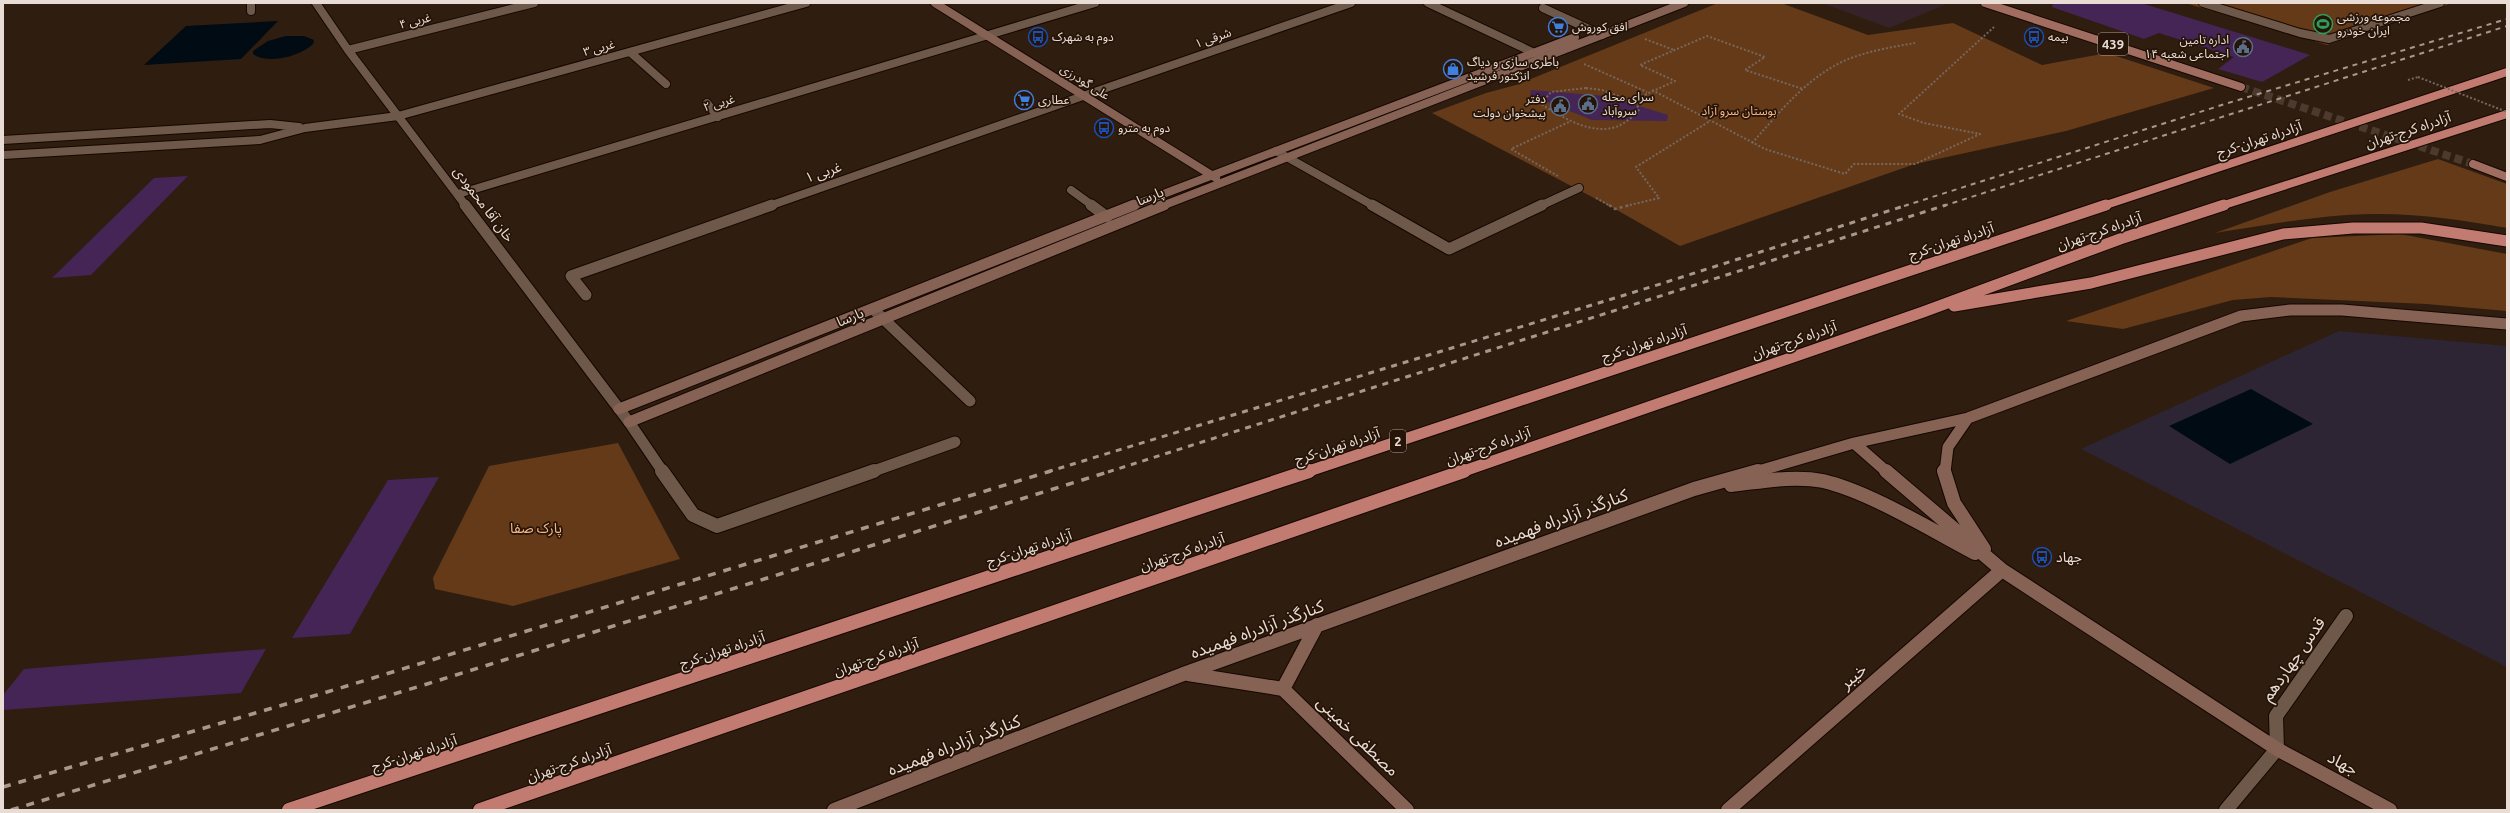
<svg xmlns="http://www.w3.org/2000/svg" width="2510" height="813" font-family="Ubuntu,'Noto Sans Arabic',sans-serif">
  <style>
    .commercial { fill: #362329 }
    .industrial { fill: #2e2534 }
    .green { fill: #643a19 }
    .water { fill: #000b14 }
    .building { fill: #442556 }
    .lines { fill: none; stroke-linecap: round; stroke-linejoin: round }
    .primary-tunnel { stroke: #4b3a2d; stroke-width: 8; stroke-dasharray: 8 4.5; stroke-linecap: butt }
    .lane-casing { stroke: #160700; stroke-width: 10 }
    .street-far2-casing { stroke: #160700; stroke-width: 10 }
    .street-far1-casing { stroke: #160700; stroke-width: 13 }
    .street-casing { stroke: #160700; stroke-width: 16 }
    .secondary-far2-casing { stroke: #160700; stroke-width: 10 }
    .secondary-far1-casing { stroke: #160700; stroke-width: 13 }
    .secondary-casing { stroke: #160700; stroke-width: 16 }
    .primary-casing { stroke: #160700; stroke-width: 10 }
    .highway-far2-casing { stroke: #160700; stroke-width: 10 }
    .highway-far1-casing { stroke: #160700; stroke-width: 13 }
    .highway-casing { stroke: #160700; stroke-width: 16 }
    .path-far1 { stroke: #77675c; stroke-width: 2; stroke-dasharray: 2 2; stroke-linecap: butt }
    .path { stroke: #77675c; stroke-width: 2.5; stroke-dasharray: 3 3; stroke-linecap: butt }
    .lane { stroke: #6d5849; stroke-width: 8 }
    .street-far2 { stroke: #6d5849; stroke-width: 8 }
    .street-far1 { stroke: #6d5849; stroke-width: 11 }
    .street { stroke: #6d5849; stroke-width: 14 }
    .secondary-far2 { stroke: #866255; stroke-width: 8 }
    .secondary-far1 { stroke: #866255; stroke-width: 11 }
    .secondary { stroke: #866255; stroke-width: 14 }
    .primary { stroke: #a06d60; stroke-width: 8 }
    .highway-far2 { stroke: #c27b70; stroke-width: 8 }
    .highway-far1 { stroke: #c27b70; stroke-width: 11 }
    .highway { stroke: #c27b70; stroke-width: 14 }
    .rail-far2 { stroke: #a7988e; stroke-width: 2; stroke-dasharray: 5 5; stroke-linecap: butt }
    .rail-far1 { stroke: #a7988e; stroke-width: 3; stroke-dasharray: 6 6; stroke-linecap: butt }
    .rail { stroke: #a7988e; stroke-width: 3.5; stroke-dasharray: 8 8; stroke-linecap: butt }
    .path-bridge { stroke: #77675c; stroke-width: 2; stroke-dasharray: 2 2; stroke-linecap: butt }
    .labels { text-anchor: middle; stroke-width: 3.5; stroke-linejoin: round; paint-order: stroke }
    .far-poi-label { font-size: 12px; fill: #e9dcd4; stroke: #251407; text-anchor: start }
    .far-street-label { font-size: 12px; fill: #e9dcd4; stroke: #251407 }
    .far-park-label { font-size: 12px; fill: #f7b789; stroke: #251407 }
    .shield { fill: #251407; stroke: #aea096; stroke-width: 1 }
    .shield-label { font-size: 13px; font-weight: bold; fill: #e9dcd4 }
    .street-label { font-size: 14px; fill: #e9dcd4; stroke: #251407 }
    .park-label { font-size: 14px; fill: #f7b789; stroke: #251407 }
    .poi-label { font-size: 14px; fill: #e9dcd4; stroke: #251407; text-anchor: start }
    .near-street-label { font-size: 17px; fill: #e9dcd4; stroke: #251407 }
  </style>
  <rect width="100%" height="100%" fill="#2f1d10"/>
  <path class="commercial" d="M 1822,3 L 1949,3 L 1889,28 Z"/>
  <path class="industrial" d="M 2339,331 L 2507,346 L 2507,667 L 2081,449 Z"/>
  <path class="green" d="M 1718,3 L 1781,3 L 1868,35 L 1953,23 L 2042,65 L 2107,53 L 2214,88 L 2066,131 L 1915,164 L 1680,246 L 1615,209 L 1432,113 L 1486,93 L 1516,85 Z
    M 2185,3 L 2452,3 L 2327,45 Z
    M 2438,159 L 2507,184 L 2507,228 C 2462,220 2417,213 2371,214 C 2319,215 2266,225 2215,233 L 2330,192 Z
    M 2400,234 L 2507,254 L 2507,311 L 2426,304 L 2271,297 L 2233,300 L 2123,329 L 2066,321 L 2312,238 Z
    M 618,443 L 680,559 L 513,606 L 435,589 L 433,578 L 489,466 Z"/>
  <path class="water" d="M 278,21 L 241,59 L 144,65 L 186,26 Z
    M 286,36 L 304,36 L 314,40 L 313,44 C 301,56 268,65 253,54 L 253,51 L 268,41 Z
    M 2251,389 L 2313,424 L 2230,464 L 2169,426 Z"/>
  <path class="building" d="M 2053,3 L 2141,3 L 2310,55 L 2262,82 L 2218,69 L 2234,57 L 2159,33 L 2144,39 L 2052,7 Z
    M 1531,90 L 1606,96 L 1668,115 L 1667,121 L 1592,120 L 1530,95 Z
    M 188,176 L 91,275 L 52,278 L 154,178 Z
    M 439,477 L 350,634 L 292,638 L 388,480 Z
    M 266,649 L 241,693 L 3,710 L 3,695 L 24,669 Z"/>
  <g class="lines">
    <path class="primary-tunnel" d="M 2241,87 L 2473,164"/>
    <g class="lane-casing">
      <path id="lane" d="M 2203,3 L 2300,33 L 2329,39 L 2440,3
        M 1083,96 L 1351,3"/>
    </g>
    <g class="street-far2-casing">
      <path id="street-far2" d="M 251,3 L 251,11
        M 316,3 L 348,50 L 466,206
        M 1428,3 L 1543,57
        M 1543,8 L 1602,35
        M 348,50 L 534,3
        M 630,52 L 666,84
        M 707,103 L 718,117
        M 3,140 L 270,124 L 299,127
        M 1276,151 L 1374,206
        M 3,155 L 260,140 L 305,128 L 398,116 L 806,3
        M 1071,190 L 1093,206
        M 458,194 L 1095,3
        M 769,206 L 1083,96
        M 1540,206 L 1579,188"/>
    </g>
    <g class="street-far1-casing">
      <path id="street-far1" d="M 465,205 L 629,422 L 663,472
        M 1091,205 L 1107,217
        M 1372,205 L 1449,249 L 1542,205
        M 586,295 L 571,276 L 772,205
        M 873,309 L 970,401
        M 871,472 L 955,442"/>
    </g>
    <g class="street-casing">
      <path id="street" d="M 662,471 L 693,515 L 717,526 L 874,471
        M 2226,810 L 2277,749 L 2276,716 L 2346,616"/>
    </g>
    <g class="secondary-far2-casing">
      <path id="secondary-far2" d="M 935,3 L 1216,178
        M 1132,206 L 1575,37
        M 1162,206 L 1684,3"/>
    </g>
    <g class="secondary-far1-casing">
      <path id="secondary-far1" d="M 619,409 L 1134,205
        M 629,422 L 1164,205
        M 1854,443 L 1887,472
        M 1755,472 L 1854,443 L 1968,418 L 2241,316 L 2290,310 L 2342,310 L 2507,324
        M 1945,472 L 1948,447 L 1968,418"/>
    </g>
    <g class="secondary-casing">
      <path id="secondary" d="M 1886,471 L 2002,570 L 2277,749 L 2390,810
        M 1944,471 L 1954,503 L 1984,549
        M 1731,485 C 1760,482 1793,475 1823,481 C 1870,492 1931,530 1975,553
        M 1188,674 L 1283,689
        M 1283,689 L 1407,810
        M 1283,689 L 1317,625
        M 834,810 L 1186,673 L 1694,489 L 1758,471
        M 1728,810 L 2002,570"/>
    </g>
    <g class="primary-casing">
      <path id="primary" d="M 1985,3 L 2241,87
        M 2473,164 L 2507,177"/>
    </g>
    <g class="highway-far2-casing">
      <path id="highway-far2" d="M 2103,206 L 2507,72
        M 2221,206 L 2507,114"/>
    </g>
    <g class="highway-far1-casing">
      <path id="highway-far1" d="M 1954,306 L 2091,283 L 2283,234 L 2353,228 L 2421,228 L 2507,241
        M 1306,472 L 2106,205
        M 1461,472 L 1923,312 L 2120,239 L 2224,205"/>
    </g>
    <g class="highway-casing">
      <path id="highway" d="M 289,810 L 1309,471
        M 480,810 L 1464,471"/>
    </g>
    <path class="path-far1" d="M 1645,39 L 1674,50
      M 1584,64 L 1647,92
      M 2408,80 L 2418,77
      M 1586,88 L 1602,90 L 1637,103 L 1639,112 C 1632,117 1624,124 1616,127 C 1590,135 1562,117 1541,104 L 1551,92 Z
      M 1652,90 L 1765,149 L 1845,174 L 1854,164 L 1915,164 L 1980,134 L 1924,123 L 1899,114 L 1994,27
      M 1637,103 L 1640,97 L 1675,81 L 1640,65 L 1707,36 L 1765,57 L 1745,70 L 1803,89
      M 1752,143 C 1780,112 1807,77 1846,60 C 1868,51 1892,47 1915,43
      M 1558,176 L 1511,149 L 1569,122
      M 1596,198 L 1610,206
      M 1626,206 L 1659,198 L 1636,167 L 1710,121"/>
    <path class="path" d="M 1609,205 L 1615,209 L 1630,205"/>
    <use href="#lane" class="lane"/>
    <use href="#street-far2" class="street-far2"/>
    <use href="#street-far1" class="street-far1"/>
    <use href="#street" class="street"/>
    <use href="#secondary-far2" class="secondary-far2"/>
    <use href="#secondary-far1" class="secondary-far1"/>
    <use href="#secondary" class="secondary"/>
    <use href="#primary" class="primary"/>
    <use href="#highway-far2" class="highway-far2"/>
    <use href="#highway-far1" class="highway-far1"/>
    <use href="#highway" class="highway"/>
    <path class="rail-far2" d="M 1904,206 L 2225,104 L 2507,19
      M 1943,206 L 2507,26"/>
    <path class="rail-far1" d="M 1047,472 L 1654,286 L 1907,205
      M 1108,472 L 1946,205"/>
    <path class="rail" d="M 3,787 L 327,692 L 1051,471
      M 11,810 L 427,684 L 1111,471"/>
    <path class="path-bridge" d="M 2418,77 L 2507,112"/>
  </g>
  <defs>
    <g id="stadium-ring" transform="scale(1)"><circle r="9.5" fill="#251407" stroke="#2e9e5b" stroke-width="1.5"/><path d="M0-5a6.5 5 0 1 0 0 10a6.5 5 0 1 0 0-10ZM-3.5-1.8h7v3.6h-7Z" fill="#2e9e5b"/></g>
    <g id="supermarket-ring" transform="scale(1)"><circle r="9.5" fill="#251407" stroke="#3f7fe0" stroke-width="1.5"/><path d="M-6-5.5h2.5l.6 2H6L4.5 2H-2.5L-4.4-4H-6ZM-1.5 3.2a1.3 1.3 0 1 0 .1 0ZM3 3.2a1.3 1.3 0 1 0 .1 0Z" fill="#3f7fe0"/></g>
    <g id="bus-ring" transform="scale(1)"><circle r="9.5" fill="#251407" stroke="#1a4fb4" stroke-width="1.5"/><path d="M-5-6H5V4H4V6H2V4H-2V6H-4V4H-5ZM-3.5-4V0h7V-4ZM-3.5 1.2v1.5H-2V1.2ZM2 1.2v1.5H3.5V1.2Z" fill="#1a4fb4"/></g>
    <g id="civic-ring" transform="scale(1)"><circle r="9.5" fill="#251407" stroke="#5c6f8a" stroke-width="1.5"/><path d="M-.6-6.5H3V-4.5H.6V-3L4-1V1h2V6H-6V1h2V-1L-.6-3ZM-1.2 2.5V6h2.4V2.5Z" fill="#5c6f8a"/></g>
    <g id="shop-ring" transform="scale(1)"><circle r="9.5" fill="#251407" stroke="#3f7fe0" stroke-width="1.5"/><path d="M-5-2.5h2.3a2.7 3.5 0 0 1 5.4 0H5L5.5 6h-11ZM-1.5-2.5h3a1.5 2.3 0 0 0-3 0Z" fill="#3f7fe0"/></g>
  </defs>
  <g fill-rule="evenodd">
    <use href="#stadium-ring" x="2323" y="24"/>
    <use href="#supermarket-ring" x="1558" y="27"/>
    <use href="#bus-ring" x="1038" y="37"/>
    <use href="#bus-ring" x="2034" y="37"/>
    <use href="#civic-ring" x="2243" y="47"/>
    <use href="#shop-ring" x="1453" y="69"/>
    <use href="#supermarket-ring" x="1024" y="100"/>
    <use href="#civic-ring" x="1588" y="104"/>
    <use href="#civic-ring" x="1560" y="106"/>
    <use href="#bus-ring" x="1104" y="128"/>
    <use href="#bus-ring" x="2042" y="557"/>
  </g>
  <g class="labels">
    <g class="far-poi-label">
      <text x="2337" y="21">مجموعه ورزشی<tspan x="2337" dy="14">ایران خودرو</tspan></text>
      <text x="1572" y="31">افق کوروش</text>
      <text x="1052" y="41">دوم به شهرک</text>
      <text x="2048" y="41">بیمه</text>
      <text x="2229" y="44" text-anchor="end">اداره تامین<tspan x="2229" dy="14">اجتماعی شعبه ۱۴</tspan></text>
      <text x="1467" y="66">باطری سازی و دیاگ<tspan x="1467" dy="14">انژکتور فرشید</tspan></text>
      <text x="1602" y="101">سرای محله<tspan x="1602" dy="14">سروآباد</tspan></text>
      <text x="1546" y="103" text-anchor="end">دفتر<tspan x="1546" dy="14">پیشخوان دولت</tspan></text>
      <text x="1038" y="104">عطاری</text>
      <text x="1118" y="132">دوم به مترو</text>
    </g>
    <g class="far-street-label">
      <text transform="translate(415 21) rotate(-14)" y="4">۴ غربی</text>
      <text transform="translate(1213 38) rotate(-19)" y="4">۱ شرقی</text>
      <text transform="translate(599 48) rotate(-15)" y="4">۳ غربی</text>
      <text transform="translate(1085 82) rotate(32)" y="4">علی گودرزی</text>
      <text transform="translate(719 103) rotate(-17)" y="4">۲ غربی</text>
    </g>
    <g class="far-park-label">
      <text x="1739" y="115">بوستان سرو آزاد</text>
    </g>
    <g class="shield">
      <rect x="2098" y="33" width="30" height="22" rx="3"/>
      <rect x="1390" y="430" width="16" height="22" rx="3"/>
    </g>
    <g class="shield-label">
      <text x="2113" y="49">439</text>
      <text x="1398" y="446">2</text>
    </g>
    <g class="street-label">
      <text transform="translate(2408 130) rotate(-18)" y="5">آزادراه کرج-تهران</text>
      <text transform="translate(2259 139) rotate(-18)" y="5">آزادراه تهران-کرج</text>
      <text transform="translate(823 172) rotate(-19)" y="5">۱ غربی</text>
      <text transform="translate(1150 196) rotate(-22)" y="5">پارسا</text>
      <text transform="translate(484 204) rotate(53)" y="5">خان آقا محمودی</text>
      <text transform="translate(2099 231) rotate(-19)" y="5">آزادراه کرج-تهران</text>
      <text transform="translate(1951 241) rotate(-18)" y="5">آزادراه تهران-کرج</text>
      <text transform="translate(850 317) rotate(-22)" y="5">پارسا</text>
      <text transform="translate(1794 340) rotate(-19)" y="5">آزادراه کرج-تهران</text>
      <text transform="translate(1644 343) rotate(-18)" y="5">آزادراه تهران-کرج</text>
      <text transform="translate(1337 446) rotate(-18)" y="5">آزادراه تهران-کرج</text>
      <text transform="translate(1488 446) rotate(-19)" y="5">آزادراه کرج-تهران</text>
      <text transform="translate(1029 548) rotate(-18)" y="5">آزادراه تهران-کرج</text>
      <text transform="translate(1182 552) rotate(-19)" y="5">آزادراه کرج-تهران</text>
      <text transform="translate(722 650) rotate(-18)" y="5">آزادراه تهران-کرج</text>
      <text transform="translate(876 657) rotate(-19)" y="5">آزادراه کرج-تهران</text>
      <text transform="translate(414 753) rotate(-18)" y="5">آزادراه تهران-کرج</text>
      <text transform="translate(569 763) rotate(-19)" y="5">آزادراه کرج-تهران</text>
    </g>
    <g class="park-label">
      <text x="536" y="533">پارک صفا</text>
    </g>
    <g class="poi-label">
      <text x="2056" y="562">جهاد</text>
    </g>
    <g class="near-street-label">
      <text transform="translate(1561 518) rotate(-20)" y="6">کنارگذر آزادراه فهمیده</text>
      <text transform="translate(1257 629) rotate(-20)" y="6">کنارگذر آزادراه فهمیده</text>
      <text transform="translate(2293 659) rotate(-55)" y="6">قدس چهاردهم</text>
      <text transform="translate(1853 676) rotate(-41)" y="6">خیبر</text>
      <text transform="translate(1358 736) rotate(44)" y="6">مصطفی خمینی</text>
      <text transform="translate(954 745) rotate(-21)" y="6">کنارگذر آزادراه فهمیده</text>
      <text transform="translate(2343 763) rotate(28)" y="6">جهاد</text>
    </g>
  </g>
  <rect width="2510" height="813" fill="none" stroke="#e9dcd4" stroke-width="8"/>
</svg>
